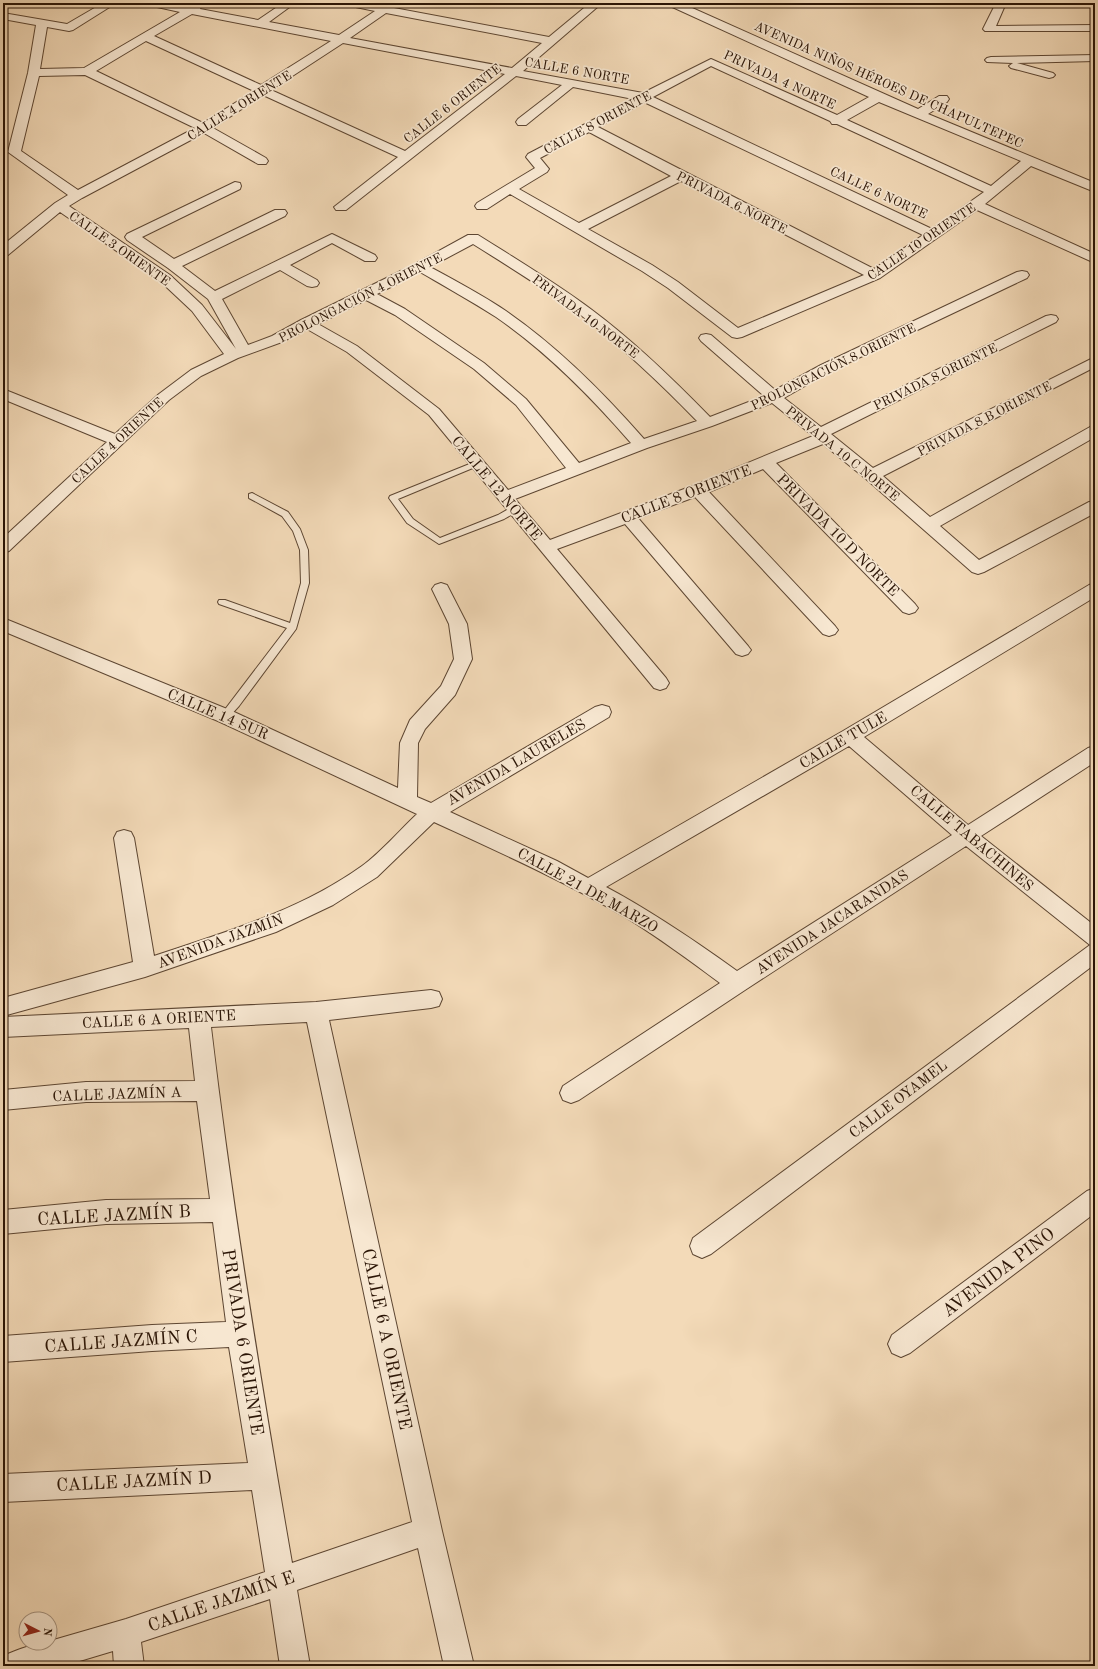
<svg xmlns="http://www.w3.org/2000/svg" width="1098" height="1669" font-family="'Old Standard TT',serif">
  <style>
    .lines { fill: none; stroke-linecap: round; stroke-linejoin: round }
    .service-casing { stroke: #5d4632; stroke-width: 2 }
    .minor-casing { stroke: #5d4632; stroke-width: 2 }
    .service { fill: #f7e7d1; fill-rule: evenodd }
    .minor { fill: #f7e7d1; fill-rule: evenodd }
    .labels { text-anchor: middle; stroke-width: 3.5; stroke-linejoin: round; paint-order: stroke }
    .far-street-label { font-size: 13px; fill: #2b1506; stroke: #f7e7d1 }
    .street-label { font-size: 15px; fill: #2b1506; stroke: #f7e7d1 }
    .near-street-label { font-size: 18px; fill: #2b1506; stroke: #f7e7d1 }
  </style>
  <rect width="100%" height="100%" fill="#f3dab8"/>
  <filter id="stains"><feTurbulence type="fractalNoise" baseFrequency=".005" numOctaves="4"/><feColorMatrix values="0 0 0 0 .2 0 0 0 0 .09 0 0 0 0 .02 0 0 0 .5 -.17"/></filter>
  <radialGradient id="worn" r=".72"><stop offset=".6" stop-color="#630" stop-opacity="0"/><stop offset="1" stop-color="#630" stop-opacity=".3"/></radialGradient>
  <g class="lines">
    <g class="service-casing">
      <path id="service" d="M 477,461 L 481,463 L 480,465 L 398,499 L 413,519 L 440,538 L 498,515 L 512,507 L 518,507 L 519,509 L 518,511 L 504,519 L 439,544 L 407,523 L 389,498 L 390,496 Z
        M 252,493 L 288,512 L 300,529 L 308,550 L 309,583 L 296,629 L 239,706 L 228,718 L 222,718 L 220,716 L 287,628 L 219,604 L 218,602 L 219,600 L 225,600 L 290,623 L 301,583 L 300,550 L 293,531 L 282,516 L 249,498 L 249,494 Z"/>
    </g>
    <g class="minor-casing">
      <path id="minor" d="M 103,3 L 116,3 L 73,30 L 69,31 L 47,27 L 40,69 L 84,68 L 180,12 L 148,5 L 147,3 L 169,3 L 189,7 L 196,4 L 200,5 L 201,7 L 200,9 L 258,20 L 283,3 L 295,3 L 269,22 L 339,35 L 375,11 L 346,5 L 345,3 L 367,3 L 382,6 L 387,3 L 399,3 L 394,8 L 549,37 L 590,3 L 602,3 L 523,71 L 643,93 L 711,59 L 837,115 L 869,97 L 668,5 L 667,3 L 681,3 L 918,109 L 939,96 L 947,96 L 949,99 L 947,102 L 928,114 L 1095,183 L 1095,192 L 1031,166 L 985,204 L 1095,254 L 1095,263 L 977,210 L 880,278 L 742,337 L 737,338 L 732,337 L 668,288 L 642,271 L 510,194 L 487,209 L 477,209 L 475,206 L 477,203 L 535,168 L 526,157 L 528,154 L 633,99 L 573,87 L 526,125 L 518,125 L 516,122 L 518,119 L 562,85 L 516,76 L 346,210 L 336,210 L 334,207 L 398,157 L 263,95 L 213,128 L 266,158 L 268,161 L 266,164 L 258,164 L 204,133 L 82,198 L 69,206 L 170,275 L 202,305 L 236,349 L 208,299 L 168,268 L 127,240 L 125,237 L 127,234 L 235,182 L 240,183 L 241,186 L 240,189 L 142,237 L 174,259 L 275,210 L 285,210 L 287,213 L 285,216 L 182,266 L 215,291 L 332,234 L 375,255 L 377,258 L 375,261 L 365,261 L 332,243 L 290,265 L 317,280 L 319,283 L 317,286 L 312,287 L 307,286 L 280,270 L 222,299 L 248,345 L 272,336 L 301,320 L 415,264 L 468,235 L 478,235 C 516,259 556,283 592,310 C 635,342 673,379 710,417 L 764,396 L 701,341 L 699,338 L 701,335 L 706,334 L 711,335 L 775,390 L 821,365 L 1017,272 L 1022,271 L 1027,272 L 1029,275 L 1027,278 L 831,371 L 784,398 L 821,427 L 1046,316 L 1051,315 L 1056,316 L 1058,319 L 1056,322 L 831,434 L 873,468 L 1095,357 L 1095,367 L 883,476 L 930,517 L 1090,427 L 1095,425 L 1095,437 L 940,526 L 979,560 L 1089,502 L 1095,501 L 1095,513 L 984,572 L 978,574 L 972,572 L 866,479 L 823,444 L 776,463 L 915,604 L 918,608 L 915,612 L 909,614 L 903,612 L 763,469 L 709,492 L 835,626 L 838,630 L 835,634 L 829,636 L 823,634 L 695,497 L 638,518 L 748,646 L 751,650 L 748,654 L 742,656 L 736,654 L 625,524 L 557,549 L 666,678 L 669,683 L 666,688 L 660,690 L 654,688 L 429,415 L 347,352 L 307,329 L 282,342 L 238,358 L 201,376 L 169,400 L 9,551 L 3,553 L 3,538 L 107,442 L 3,399 L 3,389 L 115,434 L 159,394 L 191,370 L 224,354 L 192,311 L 160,281 L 60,212 L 8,255 L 3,256 L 3,245 L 55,203 L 68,195 L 8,152 L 28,73 L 36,25 L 3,19 L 3,13 L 67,24 ZM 386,13 L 542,43 L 512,68 L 350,38 ZM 192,14 L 331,41 L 261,85 L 154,36 ZM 146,41 L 254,91 L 203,123 L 96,71 ZM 343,43 L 505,74 L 405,151 L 271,90 ZM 711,66 L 830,121 L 832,124 L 837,124 L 984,192 L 932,229 L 653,97 ZM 85,75 L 195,128 L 78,190 L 21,151 L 39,76 ZM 644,102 L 923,235 L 874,269 L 598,127 ZM 879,102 L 1021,161 L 991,186 L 847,120 ZM 589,132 L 671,176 L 579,223 L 519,189 L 547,172 L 549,169 L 540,158 ZM 681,181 L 864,275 L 738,328 L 678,282 L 652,265 L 588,229 ZM 473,244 C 510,267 547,290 582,316 C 623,348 661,384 697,421 L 644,439 C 603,392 558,347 506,311 C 482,295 456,281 430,267 ZM 420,272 C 446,287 471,301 496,317 C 547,352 591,397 631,443 L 579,463 L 526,399 L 484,363 L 405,309 L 377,294 ZM 366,300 L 395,315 L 474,369 L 516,405 L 566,468 L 508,490 L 439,409 L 357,346 L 318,324 ZM 772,403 L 813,436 L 692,486 L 550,540 L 515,499 L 647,448 L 712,426 Z
        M 996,3 L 1006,3 L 996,26 L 1095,25 L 1095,31 L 985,31 L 983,29 Z
        M 1095,55 L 1095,61 L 1017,63 L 1053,73 L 1055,75 L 1053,77 L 1049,78 L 1011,68 L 1009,66 L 1013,63 L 987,62 L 985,60 L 987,58 L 991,57 Z
        M 441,583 L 447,585 L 467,624 L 472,659 L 455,695 L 425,729 L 418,743 L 417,797 L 431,803 L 595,707 L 602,705 L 609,707 L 611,712 L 609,717 L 450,812 L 557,861 L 588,878 L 843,731 L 1089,585 L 1095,583 L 1095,597 L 864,737 L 968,825 L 1088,748 L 1095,746 L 1095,762 L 981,836 L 1095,926 L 1095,964 L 711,1254 L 702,1258 L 693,1254 L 690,1246 L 693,1238 L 1090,945 L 966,846 L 745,990 L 579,1100 L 571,1103 L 563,1100 L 560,1093 L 563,1086 L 720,983 C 689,960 658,937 625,917 C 564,881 499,852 434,822 L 377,877 L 333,905 L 276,932 L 145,977 L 3,1016 L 3,998 L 133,962 L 114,838 L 117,832 L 124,830 L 131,832 L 134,838 L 154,956 C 226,932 299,911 362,866 C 380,853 400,830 417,814 L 218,721 L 3,631 L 3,618 L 232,711 L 398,788 L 400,743 L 410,720 L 441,686 L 454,659 L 449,624 L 432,589 L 435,585 ZM 849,746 L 952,835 L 737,971 C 695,941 653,912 606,887 Z
        M 431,990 L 439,992 L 442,999 L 439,1006 L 431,1008 L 329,1020 L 442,1531 L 474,1666 L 444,1666 L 418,1548 L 297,1590 L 310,1666 L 280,1666 L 270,1599 L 141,1642 L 144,1666 L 114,1666 L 113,1651 L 63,1666 L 3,1666 L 3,1656 C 17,1650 34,1643 50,1643 L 50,1641 L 126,1619 L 265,1572 L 252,1490 L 3,1502 L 3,1474 L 248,1463 L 229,1347 L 152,1351 L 3,1362 L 3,1336 L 152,1325 L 226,1322 L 213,1222 L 106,1224 L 3,1234 L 3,1210 L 106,1200 L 210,1199 L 197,1101 L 86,1102 L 3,1110 L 3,1090 L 86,1082 L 195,1081 L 189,1028 L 3,1037 L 3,1017 L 316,1002 ZM 307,1022 L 412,1522 L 292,1563 C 261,1384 232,1206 211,1027 Z
        M 1095,1188 L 1095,1213 L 910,1353 L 901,1357 L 892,1353 L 888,1344 L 892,1335 L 1087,1191 Z"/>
    </g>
    <use href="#service" class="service"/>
    <use href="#minor" class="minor"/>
  </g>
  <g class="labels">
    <g class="far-street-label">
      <text transform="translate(577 70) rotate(10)" y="5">CALLE 6 NORTE</text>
      <text transform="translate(780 79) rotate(25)" y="5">PRIVADA 4 NORTE</text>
      <text transform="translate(889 84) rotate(24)" y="5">AVENIDA NIÑOS HÉROES DE CHAPULTEPEC</text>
      <text transform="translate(452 103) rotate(-38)" y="5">CALLE 6 ORIENTE</text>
      <text transform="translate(239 105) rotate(-32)" y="5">CALLE 4 ORIENTE</text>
      <text transform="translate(597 122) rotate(-28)" y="5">CALLE 8 ORIENTE</text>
      <text transform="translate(879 192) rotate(25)" y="5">CALLE 6 NORTE</text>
      <text transform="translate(732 202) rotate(27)" y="5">PRIVADA 6 NORTE</text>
      <text transform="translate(921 241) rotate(-34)" y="5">CALLE 10 ORIENTE</text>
      <text transform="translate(120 248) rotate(35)" y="5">CALLE 3 ORIENTE</text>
      <text transform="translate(360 297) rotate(-27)" y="5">PROLONGACIÓN 4 ORIENTE</text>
      <text transform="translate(586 316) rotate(37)" y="5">PRIVADA 10 NORTE</text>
      <text transform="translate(833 366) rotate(-26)" y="5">PROLONGACIÓN 8 ORIENTE</text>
      <text transform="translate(935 376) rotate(-26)" y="5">PRIVADA 8 ORIENTE</text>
      <text transform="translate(984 418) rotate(-27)" y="5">PRIVADA 8 B ORIENTE</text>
      <text transform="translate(117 440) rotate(-43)" y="5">CALLE 4 ORIENTE</text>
      <text transform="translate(843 453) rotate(39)" y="5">PRIVADA 10 C NORTE</text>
    </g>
    <g class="street-label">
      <text transform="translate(497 488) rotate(50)" y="5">CALLE 12 NORTE</text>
      <text transform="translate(686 494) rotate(-21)" y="5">CALLE 8 ORIENTE</text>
      <text transform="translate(838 535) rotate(45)" y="5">PRIVADA 10 D NORTE</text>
      <text transform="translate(218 714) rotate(23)" y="5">CALLE 14 SUR</text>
      <text transform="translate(843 740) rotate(-30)" y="5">CALLE TULE</text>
      <text transform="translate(516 762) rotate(-30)" y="5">AVENIDA LAURELES</text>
      <text transform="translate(972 838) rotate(40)" y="5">CALLE TABACHINES</text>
      <text transform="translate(588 890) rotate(29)" y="5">CALLE 21 DE MARZO</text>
      <text transform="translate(832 922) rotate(-33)" y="5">AVENIDA JACARANDAS</text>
      <text transform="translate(220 941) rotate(-20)" y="5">AVENIDA JAZMÍN</text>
      <text transform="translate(159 1019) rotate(-3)" y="5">CALLE 6 A ORIENTE</text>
      <text transform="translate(117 1094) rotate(-2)" y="5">CALLE JAZMÍN A</text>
      <text transform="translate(898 1099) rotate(-37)" y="5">CALLE OYAMEL</text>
    </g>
    <g class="near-street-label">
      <text transform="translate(114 1215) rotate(-3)" y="6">CALLE JAZMÍN B</text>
      <text transform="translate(998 1272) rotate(-37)" y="6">AVENIDA PINO</text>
      <text transform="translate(387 1339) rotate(78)" y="6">CALLE 6 A ORIENTE</text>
      <text transform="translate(121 1341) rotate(-4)" y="6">CALLE JAZMÍN C</text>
      <text transform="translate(243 1342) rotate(81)" y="6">PRIVADA 6 ORIENTE</text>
      <text transform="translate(134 1481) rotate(-3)" y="6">CALLE JAZMÍN D</text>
      <text transform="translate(221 1601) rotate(-19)" y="6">CALLE JAZMÍN E</text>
    </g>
  </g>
  <rect width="1098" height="1669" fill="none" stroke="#f3dab8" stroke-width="16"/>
  <rect x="4" y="4" width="1090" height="1661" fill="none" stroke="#2b1506" stroke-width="2"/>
  <rect x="8" y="8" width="1082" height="1653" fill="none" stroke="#2b1506"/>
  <g transform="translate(38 1631) rotate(96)"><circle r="19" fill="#f7e7d1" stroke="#a59380"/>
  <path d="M0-3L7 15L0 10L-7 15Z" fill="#8f2418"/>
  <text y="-6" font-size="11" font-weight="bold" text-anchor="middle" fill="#2b1506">N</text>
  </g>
  <rect width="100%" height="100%" filter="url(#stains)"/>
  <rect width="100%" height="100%" fill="url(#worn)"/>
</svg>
